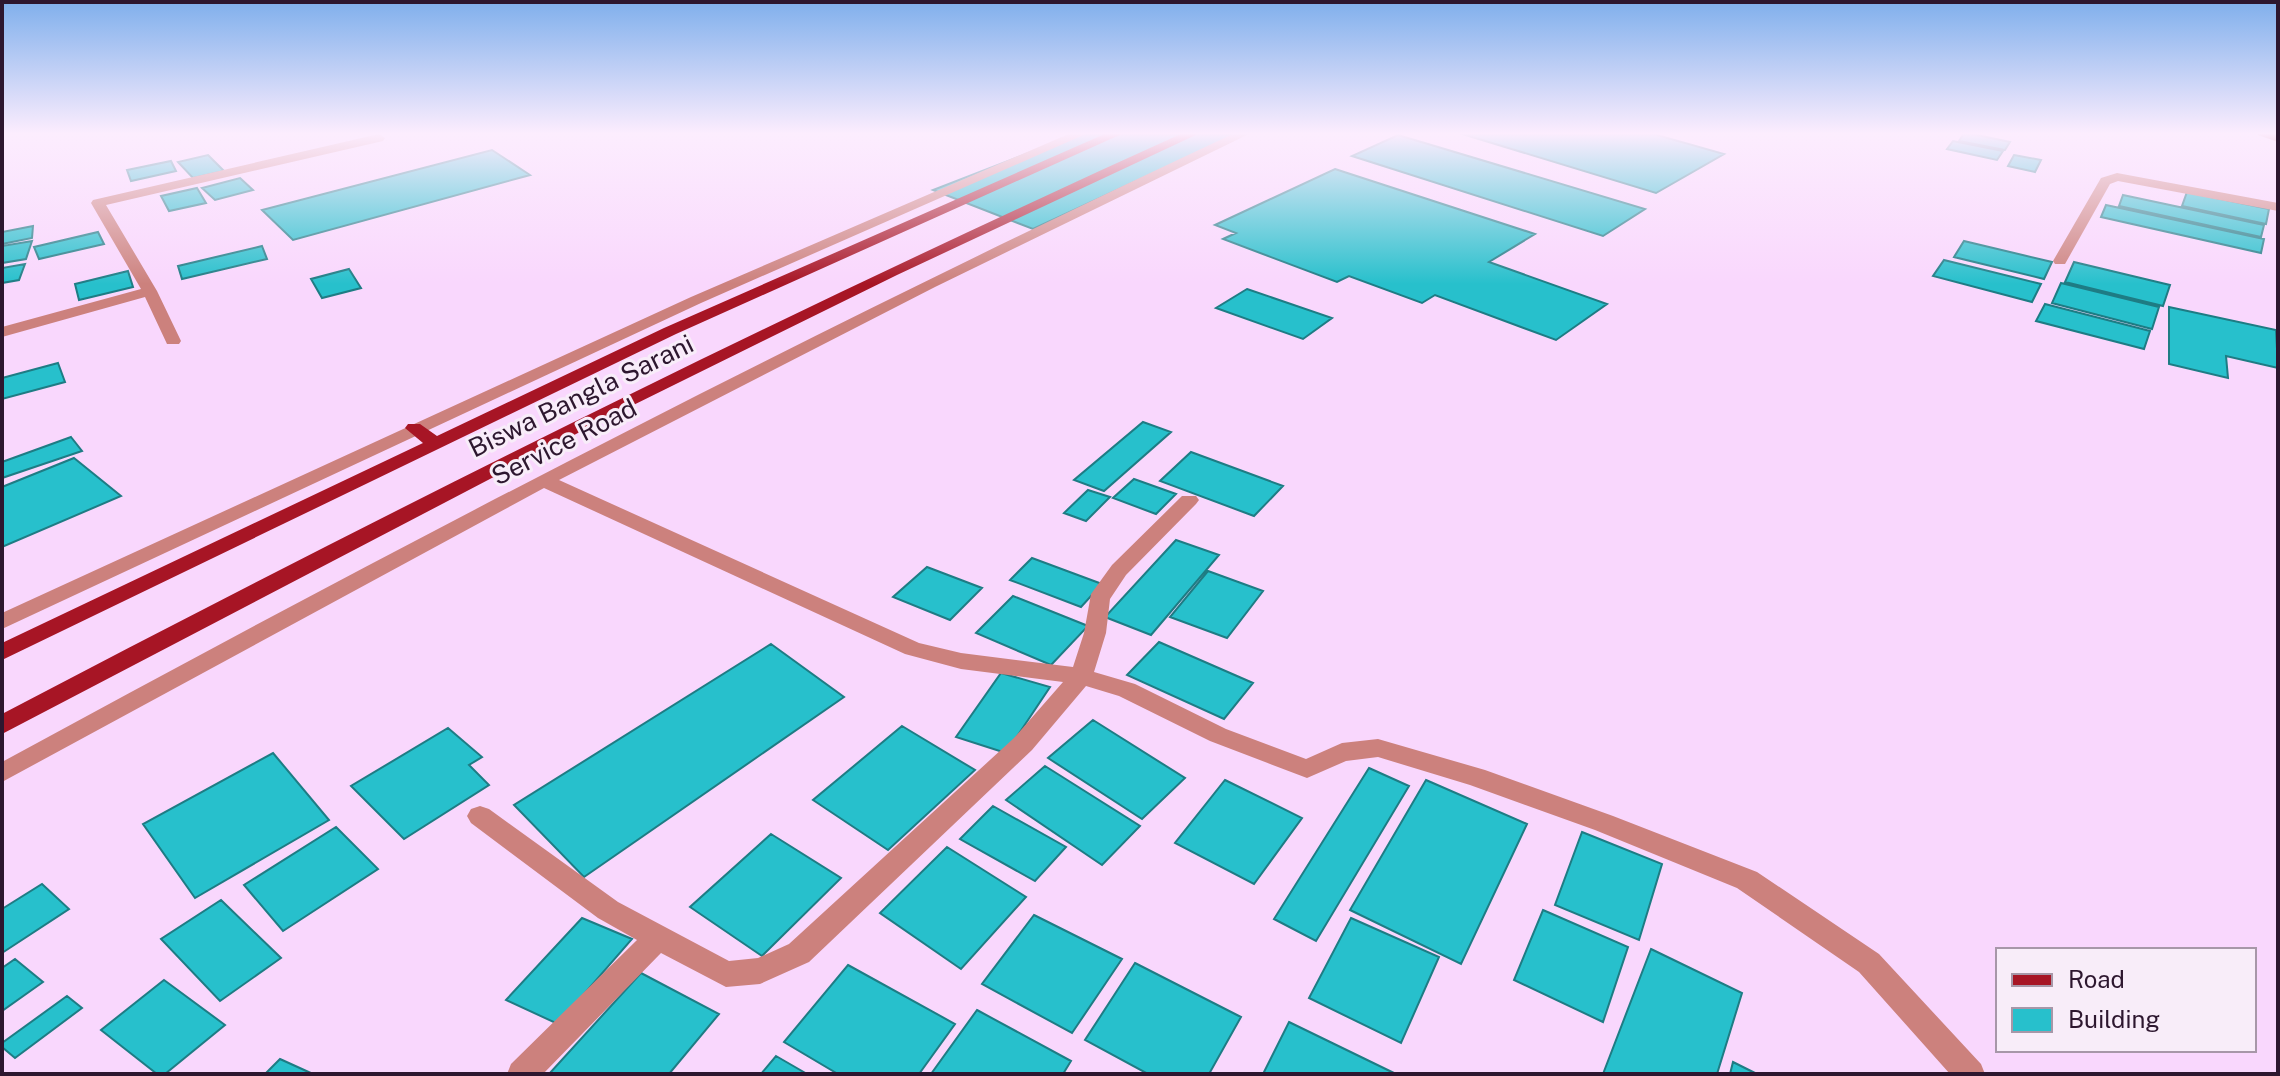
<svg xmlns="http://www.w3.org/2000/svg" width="2280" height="1076" font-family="'Public Sans',sans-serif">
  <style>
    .building { fill: #27c0cc; stroke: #1e7c84; stroke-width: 2 }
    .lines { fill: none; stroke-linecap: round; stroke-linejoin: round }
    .minor { fill: #cc817d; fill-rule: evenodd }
    .major { fill: #a71525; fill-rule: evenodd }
    .labels { text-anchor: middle; stroke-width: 6; stroke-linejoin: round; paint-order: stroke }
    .street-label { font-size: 26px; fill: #2d172f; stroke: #f8edf9 }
  </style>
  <rect width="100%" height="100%" fill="#f9d7fd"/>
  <path class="building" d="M 1080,133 L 1240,133 L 1033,229 L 933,190 Z
    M 1459,133 L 1650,133 L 1724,154 L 1656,193 Z
    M 1964,133 L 1968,133 L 2010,142 L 2005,150 L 1959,141 Z
    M 1398,135 L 1645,209 L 1603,236 L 1352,156 Z
    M 1953,141 L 2003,151 L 1997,160 L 1947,149 Z
    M 492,150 L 530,175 L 293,240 L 262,210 Z
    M 208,155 L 224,171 L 193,178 L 178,162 Z
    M 2014,155 L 2041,160 L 2035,172 L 2008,166 Z
    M 171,161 L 176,171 L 131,181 L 127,170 Z
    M 1335,169 L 1535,234 L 1489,262 L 1607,304 L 1556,340 L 1435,295 L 1422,303 L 1349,276 L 1337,282 L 1223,239 L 1236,233 L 1215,225 Z
    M 240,178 L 253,190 L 215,200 L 202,188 Z
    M 197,188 L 206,203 L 169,211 L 161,196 Z
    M 2187,192 L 2269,209 L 2266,224 L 2182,206 Z
    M 2123,195 L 2264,225 L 2261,237 L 2119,206 Z
    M 2106,205 L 2264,239 L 2261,253 L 2101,217 Z
    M 33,226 L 32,238 L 2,244 L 2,232 Z
    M 98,232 L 104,244 L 39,259 L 34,247 Z
    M 32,241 L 26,259 L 2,263 L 2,246 Z
    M 1964,241 L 2052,262 L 2044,279 L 1954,257 Z
    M 262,246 L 267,259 L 182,279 L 178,266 Z
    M 1944,260 L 2041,284 L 2032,302 L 1933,276 Z
    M 2074,262 L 2170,285 L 2163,306 L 2065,282 Z
    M 25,264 L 19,280 L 2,283 L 2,268 Z
    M 349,269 L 361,288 L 322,298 L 311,279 Z
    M 128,271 L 133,287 L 79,300 L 75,284 Z
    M 2061,283 L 2159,307 L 2152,329 L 2052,303 Z
    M 1247,289 L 1332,318 L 1303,339 L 1216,308 Z
    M 2045,304 L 2150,331 L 2144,349 L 2036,321 Z
    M 2169,307 L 2276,330 L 2278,368 L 2226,356 L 2228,378 L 2169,364 Z
    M 58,363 L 65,382 L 2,399 L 2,378 Z
    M 1143,422 L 1171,432 L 1104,491 L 1074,480 Z
    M 71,437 L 82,451 L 2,478 L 2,462 Z
    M 1191,452 L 1283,486 L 1254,516 L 1160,481 Z
    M 74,458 L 121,496 L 2,547 L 2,487 Z
    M 1134,479 L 1176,494 L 1156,514 L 1113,498 Z
    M 1088,490 L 1110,497 L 1086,521 L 1064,513 Z
    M 1176,540 L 1219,555 L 1151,635 L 1105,617 Z
    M 1032,558 L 1102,584 L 1081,607 L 1010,580 Z
    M 927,567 L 982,588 L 950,620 L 893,597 Z
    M 1208,571 L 1263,591 L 1227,638 L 1170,617 Z
    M 1013,596 L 1088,626 L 1051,665 L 976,633 Z
    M 1159,642 L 1253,683 L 1224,719 L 1127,675 Z
    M 771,644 L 844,697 L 584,877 L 514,805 Z
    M 1001,673 L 1050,687 L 1006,753 L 956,737 Z
    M 1093,720 L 1185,778 L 1142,819 L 1048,758 Z
    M 902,726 L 975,770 L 888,850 L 813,800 Z
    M 448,728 L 482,757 L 469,765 L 489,785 L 404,839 L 351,786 Z
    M 273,753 L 329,820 L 195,898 L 143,824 Z
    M 1045,766 L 1140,826 L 1102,865 L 1006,800 Z
    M 1369,768 L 1409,786 L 1316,941 L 1274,919 Z
    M 1225,780 L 1302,818 L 1254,884 L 1175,843 Z
    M 1426,780 L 1527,824 L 1461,964 L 1350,910 Z
    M 993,806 L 1066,847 L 1035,881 L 960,839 Z
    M 336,827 L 378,869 L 283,931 L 244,885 Z
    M 1582,832 L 1662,864 L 1639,940 L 1555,905 Z
    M 771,834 L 841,878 L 762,956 L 690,907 Z
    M 947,847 L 1026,897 L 961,969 L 880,913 Z
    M 42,884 L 69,909 L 2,953 L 2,909 Z
    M 221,900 L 281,958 L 220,1001 L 161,939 Z
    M 1543,910 L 1628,947 L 1603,1022 L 1514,980 Z
    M 1034,915 L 1122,959 L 1072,1033 L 982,984 Z
    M 582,918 L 632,939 L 558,1024 L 506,1000 Z
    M 1351,918 L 1439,957 L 1401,1043 L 1309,998 Z
    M 1651,949 L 1742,993 L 1717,1074 L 1603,1074 Z
    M 15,959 L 43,982 L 2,1011 L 2,968 Z
    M 1135,963 L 1241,1017 L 1209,1074 L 1148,1074 L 1085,1040 Z
    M 848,965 L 955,1024 L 919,1074 L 838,1074 L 784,1042 Z
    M 641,973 L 719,1014 L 669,1074 L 549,1074 Z
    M 164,980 L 225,1025 L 165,1074 L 157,1074 L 101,1030 Z
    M 67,996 L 82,1008 L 15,1058 L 2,1047 L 2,1043 Z
    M 977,1010 L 1071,1061 L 1063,1074 L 931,1074 Z
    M 1289,1022 L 1396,1074 L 1263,1074 Z
    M 776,1056 L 807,1074 L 761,1074 Z
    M 280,1059 L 313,1074 L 265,1074 Z
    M 1733,1062 L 1757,1074 L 1730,1074 Z"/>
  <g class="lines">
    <path class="minor" d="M 1071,133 L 1088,133 L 701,303 L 2,629 L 2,613 L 691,297 Z
      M 1235,133 L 1251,133 L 935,287 L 559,480 L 919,643 L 961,653 L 1073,667 L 1084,633 L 1091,594 L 1112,565 L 1182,496 L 1196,496 L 1199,500 L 1196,504 L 1126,575 L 1110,599 L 1106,633 L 1094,672 L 1135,684 L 1226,729 L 1306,759 L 1342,743 L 1378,739 L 1485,770 L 1613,816 L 1757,872 L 1879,954 L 1981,1064 L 1985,1074 L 1950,1074 L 1859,972 L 1737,888 L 1595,830 L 1470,785 L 1378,757 L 1346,761 L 1307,778 L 1210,741 L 1119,696 L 1086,686 L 1032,750 L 809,962 L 760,984 L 726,987 L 661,953 L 543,1074 L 507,1074 L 511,1064 L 637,940 L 598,918 L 471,823 L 467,816 L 471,809 L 480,806 L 489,809 L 618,902 L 729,961 L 758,958 L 789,944 L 1014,738 L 1063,682 L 961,669 L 905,654 L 544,488 L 2,782 L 2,762 C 407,541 816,329 1235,133 Z
      M 379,134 L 385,138 L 383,141 L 106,205 L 157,291 L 181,341 L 179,344 L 167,344 L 145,297 L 2,337 L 2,327 L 141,289 L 91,203 L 93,200 Z
      M 2117,173 L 2278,203 L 2278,211 L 2118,181 L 2110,184 L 2065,264 L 2055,264 L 2053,261 L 2101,178 Z"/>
    <path class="major" d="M 1107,133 L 1124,133 L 676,334 L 2,660 L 2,643 L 423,443 L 405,428 L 408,424 L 420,424 L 437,436 L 664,328 Z
      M 1183,133 L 1200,133 L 897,275 L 599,422 L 2,734 L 2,714 C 391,510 783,314 1183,133 Z
      M 2256,133 L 2278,134 L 2278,142 L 2258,135 Z"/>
  </g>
  <linearGradient id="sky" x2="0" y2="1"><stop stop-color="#7fafec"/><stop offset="0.47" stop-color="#fcedfe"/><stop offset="1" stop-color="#fcedfe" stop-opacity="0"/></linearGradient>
  <rect width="2280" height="284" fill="url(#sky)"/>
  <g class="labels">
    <g class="street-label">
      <text transform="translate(581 396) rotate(-26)" y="9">Biswa Bangla Sarani</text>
      <text transform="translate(564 442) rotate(-27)" y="9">Service Road</text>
    </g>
  </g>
  <rect width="2280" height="1076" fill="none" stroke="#2d172f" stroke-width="8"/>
  <rect x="1996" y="948" width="260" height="104" fill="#f8edf9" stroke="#a797a8" stroke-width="2"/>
  <rect x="2012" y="974" width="40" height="12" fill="#a71525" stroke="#a797a8" stroke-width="2"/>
  <text x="2068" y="988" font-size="24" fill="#2d172f">Road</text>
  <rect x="2012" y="1008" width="40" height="24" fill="#27c0cc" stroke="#a797a8" stroke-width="2"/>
  <text x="2068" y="1028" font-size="24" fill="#2d172f">Building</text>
</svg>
